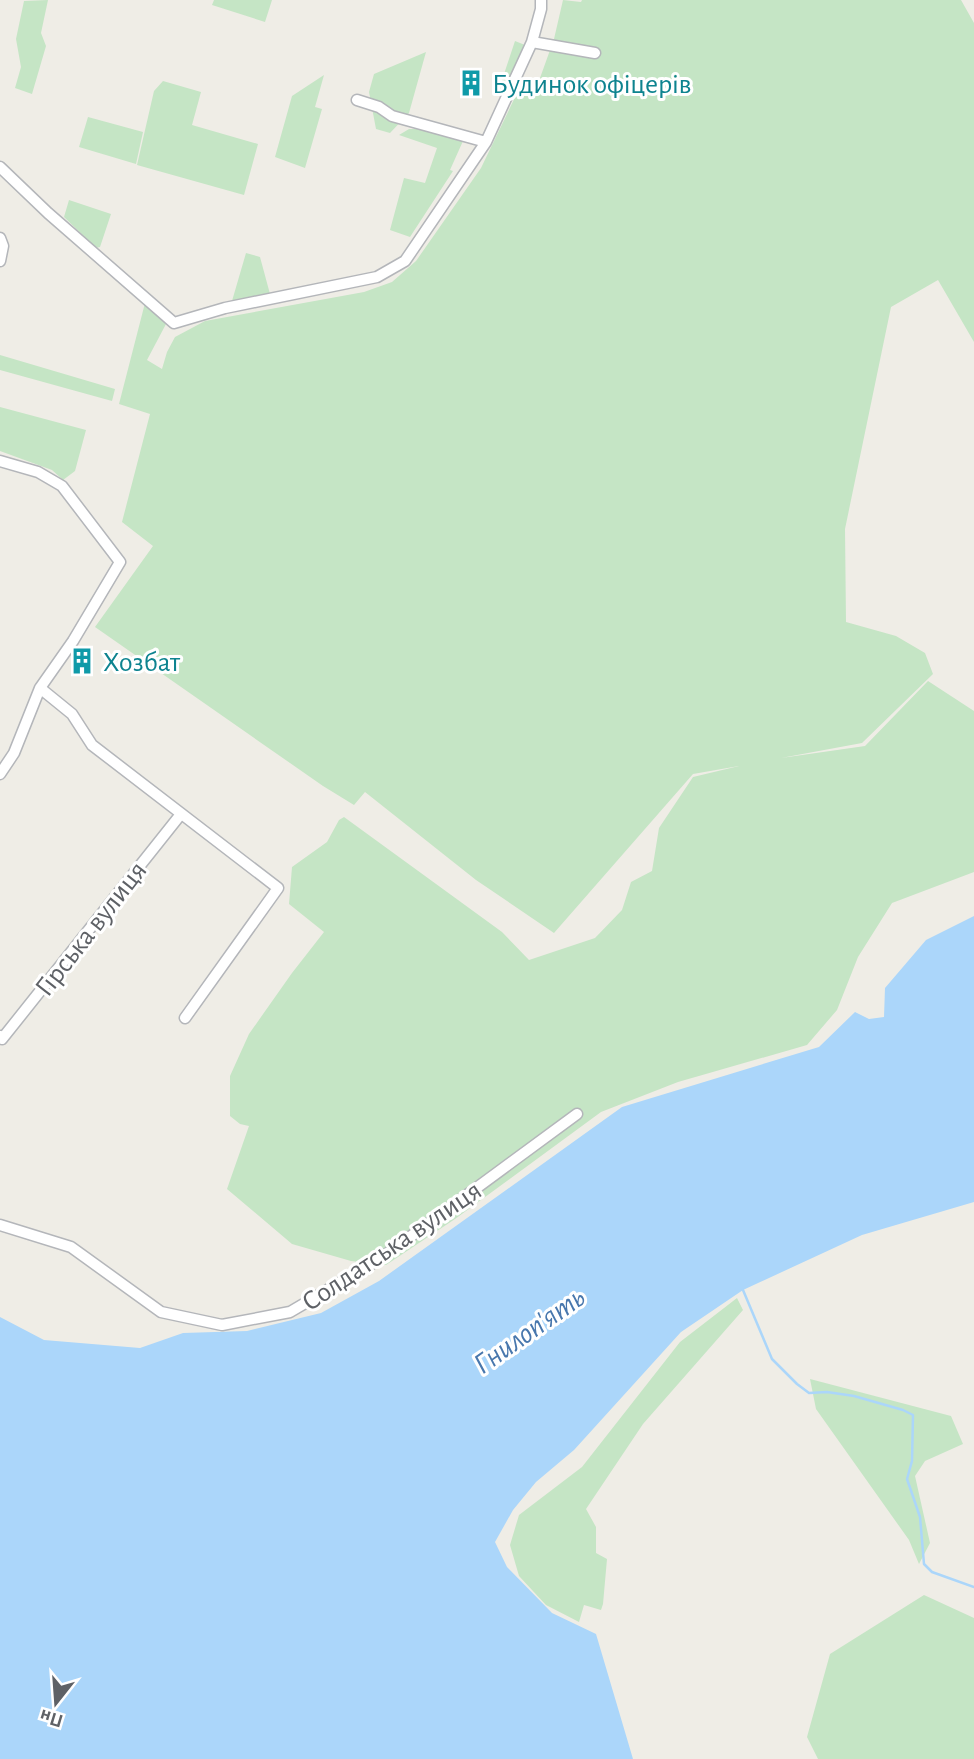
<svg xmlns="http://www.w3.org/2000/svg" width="974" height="1759" font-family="'Alegreya Sans',sans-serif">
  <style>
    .green { fill: #c5e5c5 }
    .water { fill: #abd6fa }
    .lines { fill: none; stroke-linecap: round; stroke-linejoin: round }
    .stream { stroke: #abd6fa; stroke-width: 2.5 }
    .street-casing { stroke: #b4b6ba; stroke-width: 13 }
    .street { stroke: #fff; stroke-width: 10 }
    .labels { text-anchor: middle; stroke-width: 6; stroke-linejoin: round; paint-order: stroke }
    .culture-label { font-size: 28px; fill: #0d838f; stroke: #fff; text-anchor: start }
    .street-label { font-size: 28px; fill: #5e6166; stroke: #fff }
    .water-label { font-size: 30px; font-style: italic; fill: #4877ad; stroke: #fff }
  </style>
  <rect width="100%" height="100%" fill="#efede6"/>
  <path class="green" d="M 48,0 L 41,33 L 46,46 L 32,94 L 15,88 L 21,67 L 16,39 L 24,1 Z
    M 214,0 L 272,0 L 265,22 L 212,5 Z
    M 563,0 L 581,2 L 582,0 L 961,0 L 974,23 L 974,342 L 938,280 L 891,307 L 845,529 L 846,622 L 896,636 L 925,653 L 933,674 L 862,743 L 781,758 L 865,746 L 928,681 L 974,711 L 974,872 L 892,903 L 858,957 L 837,1010 L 807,1045 L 678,1082 L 601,1112 L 455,1219 L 386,1265 L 351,1261 L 292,1244 L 227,1189 L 249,1126 L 240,1124 L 230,1116 L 230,1076 L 249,1034 L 292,973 L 324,932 L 289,904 L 292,867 L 327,842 L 339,820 L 344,817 L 502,932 L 529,960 L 595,938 L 622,910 L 631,882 L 652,871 L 659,828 L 693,777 L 739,766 L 693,774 L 554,933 L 476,880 L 365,792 L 354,805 L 323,786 L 95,627 L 153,546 L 122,522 L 150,414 L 119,404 L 145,303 L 166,324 L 147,360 L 162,369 L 167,352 L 175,337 L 205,321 L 364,292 L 392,282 L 416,261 L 481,168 L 518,91 L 540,78 L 554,39 Z
    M 515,41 L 525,45 L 504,91 L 499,89 Z
    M 426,52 L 409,113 L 390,133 L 376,129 L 369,92 L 374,74 Z
    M 324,75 L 315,107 L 322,109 L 305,168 L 275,157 L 292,96 Z
    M 163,81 L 201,92 L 192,125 L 258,144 L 244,195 L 137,165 L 154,91 Z
    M 88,117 L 143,132 L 136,164 L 79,147 Z
    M 409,129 L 428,129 L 463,141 L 450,170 L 453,171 L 410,237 L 390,230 L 404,178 L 425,183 L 437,148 L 399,135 Z
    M 69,200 L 111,214 L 100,247 L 96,248 L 64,217 Z
    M 246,253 L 260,257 L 270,294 L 232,301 Z
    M 0,355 L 115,389 L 112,401 L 0,370 Z
    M 0,407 L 86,430 L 75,471 L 63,480 L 52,470 L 0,451 Z
    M 737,1298 L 743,1310 L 643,1424 L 586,1509 L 596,1527 L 596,1553 L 607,1559 L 603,1604 L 601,1610 L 584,1605 L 579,1622 L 546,1605 L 519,1576 L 510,1545 L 519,1515 L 582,1467 L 680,1342 Z
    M 810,1379 L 951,1416 L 963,1444 L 925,1461 L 915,1476 L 930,1543 L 919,1564 L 909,1540 L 816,1409 Z
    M 924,1595 L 974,1618 L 974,1759 L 818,1759 L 807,1737 L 830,1654 Z"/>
  <path class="water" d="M 974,916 L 974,1202 L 862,1235 L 743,1290 L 681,1332 L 574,1450 L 536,1482 L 513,1510 L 495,1542 L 507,1567 L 552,1613 L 596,1634 L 633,1759 L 0,1759 L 0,1317 L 44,1340 L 140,1348 L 183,1333 L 247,1331 L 321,1313 L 379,1281 L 622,1107 L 819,1047 L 855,1012 L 869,1019 L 884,1017 L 885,988 L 926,940 Z"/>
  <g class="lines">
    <path class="stream" d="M 743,1290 L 772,1359 L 797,1384 L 809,1393 L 827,1392 L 854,1396 L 903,1410 L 913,1415 L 912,1461 L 907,1479 L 920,1517 L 924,1564 L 932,1572 L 974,1587"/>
    <g class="street-casing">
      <path id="street" d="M 532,42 L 595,53
        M 357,100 L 379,107 L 392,116 L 486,142
        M 0,167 L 48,213 L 174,323 L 225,308 L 377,277 L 405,261 L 486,142 L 532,42 L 541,9 L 541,0
        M 0,238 L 3,246 L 0,261
        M 0,461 L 38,472 L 62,486 L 120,562 L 73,641 L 40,688 L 14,753 L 0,774
        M 40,688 L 72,714 L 92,745 L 278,888 L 185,1018
        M 0,1036 L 2,1039 L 181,814
        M 0,1225 L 71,1247 L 161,1312 L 222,1325 L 290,1312 L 380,1259 L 577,1114"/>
    </g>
    <use href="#street" class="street"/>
  </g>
  <defs>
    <g id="building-bare" transform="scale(2.1)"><path d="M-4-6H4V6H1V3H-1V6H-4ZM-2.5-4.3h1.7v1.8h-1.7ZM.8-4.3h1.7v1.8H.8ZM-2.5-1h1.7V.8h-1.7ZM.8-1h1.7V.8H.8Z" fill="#0f9aa8" stroke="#fff" stroke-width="2.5" paint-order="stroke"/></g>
  </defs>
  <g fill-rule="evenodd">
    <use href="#building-bare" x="471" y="83"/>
    <use href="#building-bare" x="82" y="661"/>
  </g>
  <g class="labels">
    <g class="culture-label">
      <text x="492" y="93">Будинок офіцерів</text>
      <text x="103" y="671">Хозбат</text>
    </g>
    <g class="street-label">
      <text transform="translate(90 928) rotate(-52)" y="10">Гірська вулиця</text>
      <text transform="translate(391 1245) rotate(-34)" y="10">Солдатська вулиця</text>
    </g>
    <g class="water-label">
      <text transform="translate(529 1330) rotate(-35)" y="10">Гнилоп'ять</text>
    </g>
  </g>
  <g transform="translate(56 1703) rotate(197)" stroke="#ffffff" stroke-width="5" paint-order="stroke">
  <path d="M0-5L12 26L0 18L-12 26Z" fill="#5e6166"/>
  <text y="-10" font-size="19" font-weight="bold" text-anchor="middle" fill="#5e6166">Пн</text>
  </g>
</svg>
